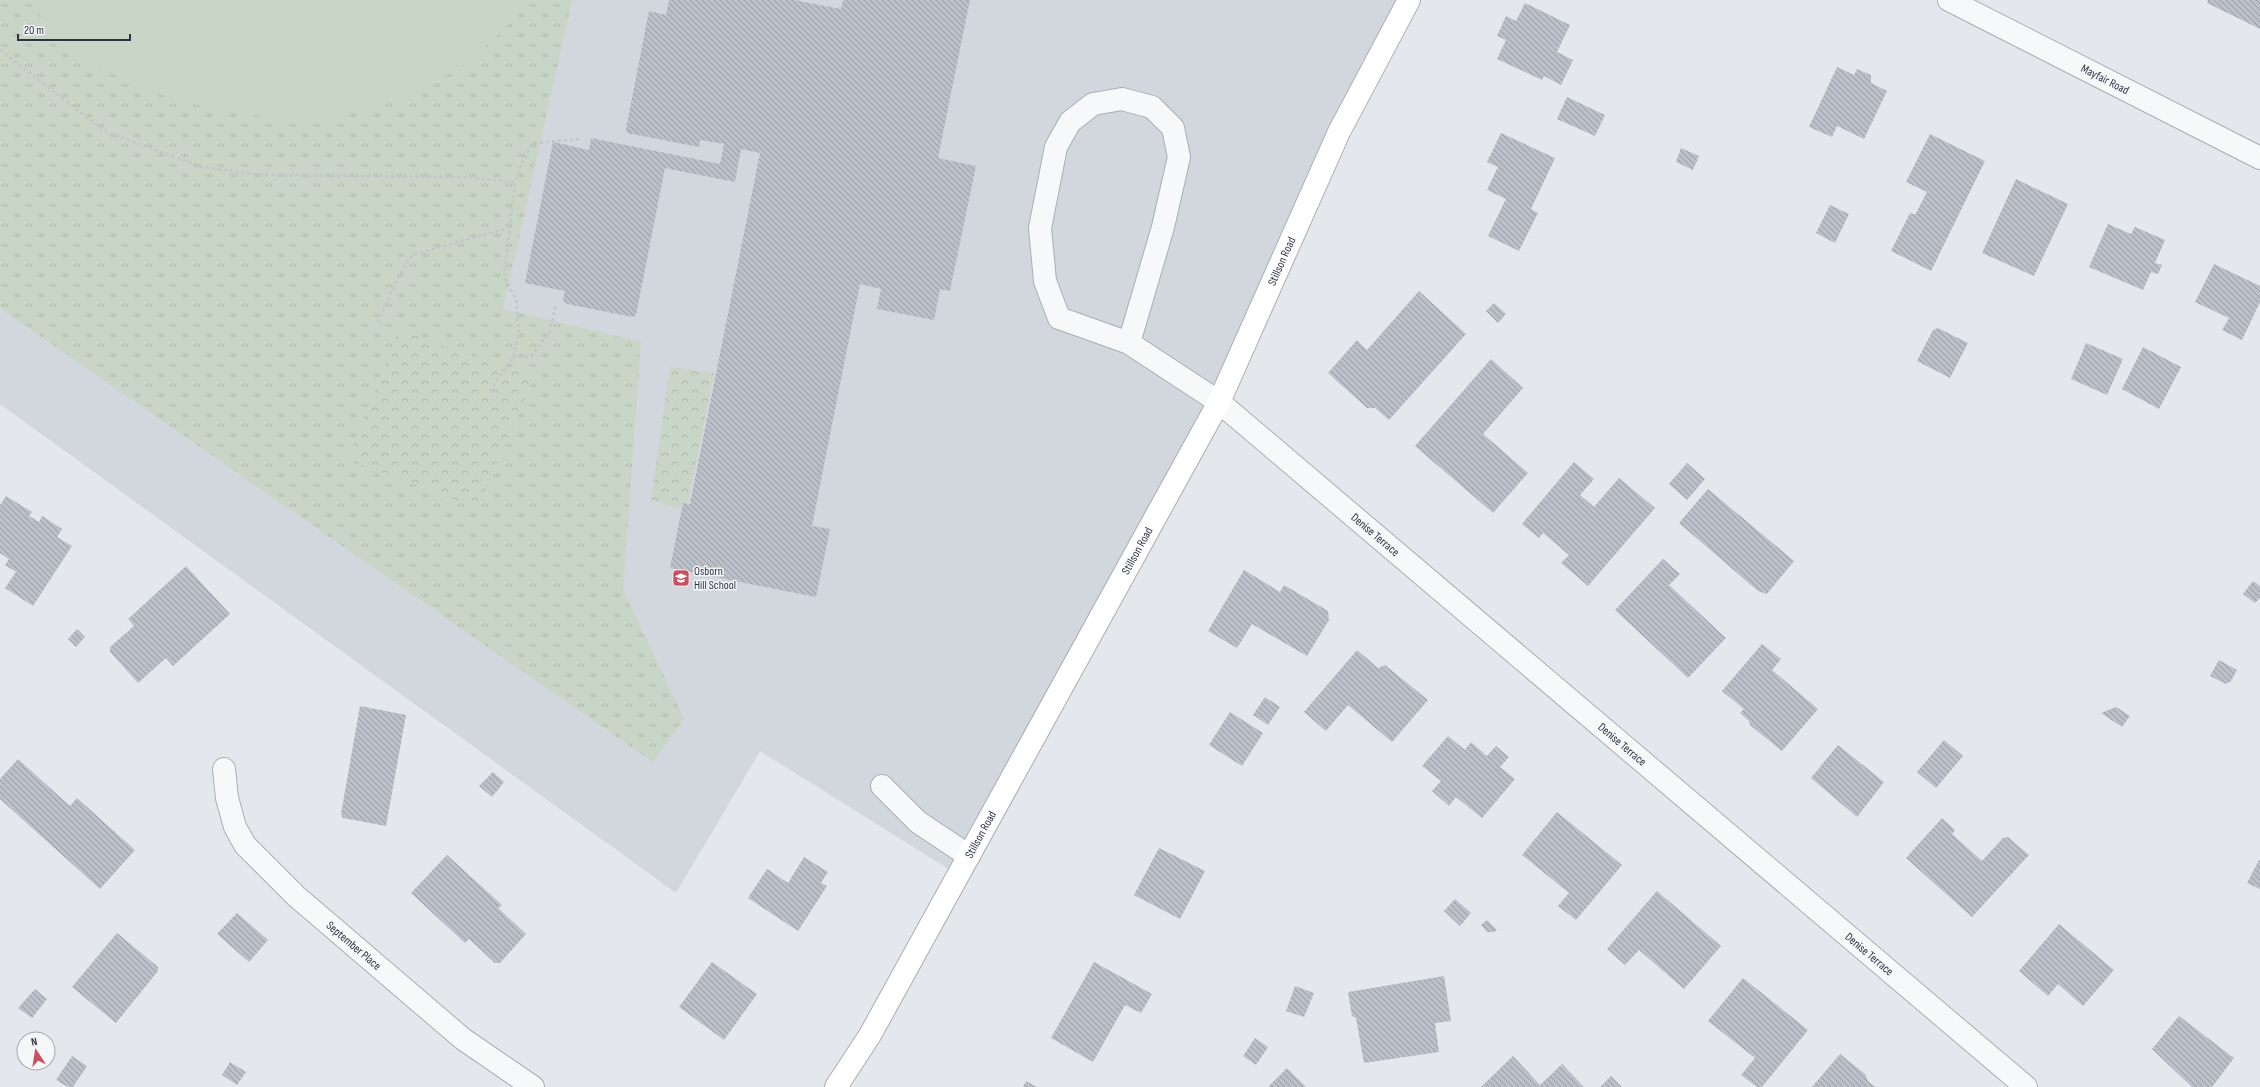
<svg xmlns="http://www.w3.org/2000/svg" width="2260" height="1087" font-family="'Sofia Sans Condensed',sans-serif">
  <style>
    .built { fill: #d2d6dd }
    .grass { fill: url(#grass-tufts) }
    .forest { fill: url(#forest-crowns) }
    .garden { fill: #c9d5c6 }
    .building { fill: url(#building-back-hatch) }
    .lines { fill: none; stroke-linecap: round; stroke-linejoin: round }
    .lane-casing { stroke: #a9aeb5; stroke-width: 24 }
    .street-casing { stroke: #a9aeb5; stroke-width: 24 }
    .secondary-casing { stroke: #a9aeb5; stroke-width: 24 }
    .path { stroke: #c2c5ca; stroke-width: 2.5; stroke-dasharray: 3 3; stroke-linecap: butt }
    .lane { stroke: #f7f8fa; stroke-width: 22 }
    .street { stroke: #f7f8fa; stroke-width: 22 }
    .secondary { stroke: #fff; stroke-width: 22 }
    .labels { text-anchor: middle; stroke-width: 3; stroke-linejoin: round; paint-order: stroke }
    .street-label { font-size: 12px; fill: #2c3443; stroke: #f4f6f8 }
    .poi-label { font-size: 12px; fill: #2c3443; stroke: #f4f6f8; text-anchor: start }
  </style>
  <defs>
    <pattern id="grass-tufts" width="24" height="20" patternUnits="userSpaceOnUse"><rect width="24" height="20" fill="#c9d5c6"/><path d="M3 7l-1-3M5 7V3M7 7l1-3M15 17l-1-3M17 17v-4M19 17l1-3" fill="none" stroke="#adb7ab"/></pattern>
    <pattern id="forest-crowns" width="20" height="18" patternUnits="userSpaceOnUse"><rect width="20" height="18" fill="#c9d5c6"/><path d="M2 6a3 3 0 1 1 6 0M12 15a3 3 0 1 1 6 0" fill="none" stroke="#adb7ab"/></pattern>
    <pattern id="building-back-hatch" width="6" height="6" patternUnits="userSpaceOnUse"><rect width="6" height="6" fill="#bbc0c8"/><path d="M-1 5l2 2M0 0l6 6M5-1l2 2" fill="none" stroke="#989da4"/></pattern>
  </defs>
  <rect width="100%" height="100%" fill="#e4e7eb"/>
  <path class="built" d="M 0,0 L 1414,0 L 1219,402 L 958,875 L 760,751 L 676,893 L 0,404 Z"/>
  <path class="grass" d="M 0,0 L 574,0 L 572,1 L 503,309 L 641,342 L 623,590 L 684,719 L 653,762 L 0,308 Z"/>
  <path class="forest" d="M 399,330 L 534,377 L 478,508 L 347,460 Z
    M 670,367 L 714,373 L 688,503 L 682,502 L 680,509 L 651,500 Z"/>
  <path class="garden" d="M 40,0 L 530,0 L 525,7 L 469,63 L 394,102 L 311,121 L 223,112 L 137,88 L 72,51 L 33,7 Z"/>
  <path class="building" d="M 669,0 L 794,0 L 841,9 L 843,0 L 970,0 L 938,158 L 976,166 L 950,291 L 940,289 L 934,320 L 877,309 L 881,289 L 860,284 L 812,526 L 830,529 L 816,597 L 670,568 L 683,503 L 690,504 L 760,153 L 741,149 L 735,182 L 665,168 L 636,315 L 633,317 L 567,304 L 563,300 L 565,291 L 525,283 L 553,142 L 589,150 L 591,138 L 720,164 L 724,144 L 700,140 L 699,147 L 627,133 L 626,129 L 649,11 L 666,15 Z
    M 2208,0 L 2260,0 L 2260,29 L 2207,3 Z
    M 1525,3 L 1570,25 L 1557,52 L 1573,60 L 1561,85 L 1544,76 L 1542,80 L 1497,59 L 1506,40 L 1497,36 L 1506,16 L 1516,21 Z
    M 1837,67 L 1854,75 L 1857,69 L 1871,75 L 1871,83 L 1887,91 L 1864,139 L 1837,126 L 1832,137 L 1809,127 Z
    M 1567,97 L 1605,115 L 1595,136 L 1557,119 Z
    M 1501,133 L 1555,158 L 1531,209 L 1538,213 L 1519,251 L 1488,236 L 1506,199 L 1487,190 L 1498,167 L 1487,162 Z
    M 1930,134 L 1985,161 L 1931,271 L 1891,251 L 1910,213 L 1915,215 L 1927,192 L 1906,182 Z
    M 1681,148 L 1699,156 L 1693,170 L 1676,162 Z
    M 2016,179 L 2068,204 L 2034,276 L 1982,253 Z
    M 1830,205 L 1849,214 L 1835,243 L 1816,233 Z
    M 2108,224 L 2131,234 L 2135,227 L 2165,240 L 2155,263 L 2162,265 L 2158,274 L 2151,272 L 2143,290 L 2089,267 Z
    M 2214,264 L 2260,286 L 2260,302 L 2242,340 L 2222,330 L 2229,318 L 2195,302 Z
    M 1419,291 L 1466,334 L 1389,420 L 1375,408 L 1367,408 L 1328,373 L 1357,340 L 1367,350 Z
    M 1494,303 L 1506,314 L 1498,323 L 1486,311 Z
    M 1938,328 L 1968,343 L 1950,378 L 1917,361 L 1933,330 Z
    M 2086,343 L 2123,359 L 2107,395 L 2071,379 Z
    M 2143,347 L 2181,367 L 2159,409 L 2122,389 Z
    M 1491,359 L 1523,388 L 1483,434 L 1528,473 L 1493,513 L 1415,446 Z
    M 1574,462 L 1594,479 L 1580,495 L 1594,507 L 1619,478 L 1655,508 L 1588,586 L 1561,563 L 1569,555 L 1543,533 L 1539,538 L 1522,524 Z
    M 1687,463 L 1705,479 L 1687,500 L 1669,484 Z
    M 1708,489 L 1794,561 L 1767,594 L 1758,591 L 1679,523 Z
    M 6,496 L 32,512 L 29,516 L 39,522 L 42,516 L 62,529 L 57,537 L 72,546 L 33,606 L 5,588 L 16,572 L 5,565 L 9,559 L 0,553 L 0,505 Z
    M 1663,559 L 1680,574 L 1669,585 L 1726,638 L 1688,678 L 1615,610 Z
    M 186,566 L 230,614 L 173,666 L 166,658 L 138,683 L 110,652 L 110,647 L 134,626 L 128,619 Z
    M 1244,570 L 1280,592 L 1284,585 L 1328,611 L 1329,620 L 1307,656 L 1252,624 L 1237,648 L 1208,631 Z
    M 2253,581 L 2260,586 L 2260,598 L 2255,603 L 2243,594 Z
    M 77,629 L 85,637 L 76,647 L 68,639 Z
    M 1762,644 L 1781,659 L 1772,670 L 1818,709 L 1782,751 L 1750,725 L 1749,721 L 1740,713 L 1744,709 L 1722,691 Z
    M 1357,650 L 1378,668 L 1385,665 L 1428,700 L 1392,742 L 1348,705 L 1326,731 L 1304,712 Z
    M 2219,660 L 2237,670 L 2231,681 L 2226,684 L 2210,676 Z
    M 1265,697 L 1280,707 L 1268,725 L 1253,715 Z
    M 360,706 L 406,715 L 386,826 L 343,818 L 341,814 Z
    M 2116,707 L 2130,716 L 2122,727 L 2101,713 Z
    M 1230,712 L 1263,733 L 1242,766 L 1209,745 Z
    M 1448,736 L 1465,750 L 1471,742 L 1487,756 L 1496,746 L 1509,757 L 1500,767 L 1515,779 L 1482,818 L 1456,797 L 1449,806 L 1432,791 L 1441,781 L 1422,766 Z
    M 1944,740 L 1963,756 L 1936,788 L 1917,772 Z
    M 1838,745 L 1884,782 L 1857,817 L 1811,778 Z
    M 18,759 L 70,806 L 77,798 L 135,850 L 100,889 L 0,799 L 0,779 Z
    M 493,772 L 504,782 L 492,797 L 479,786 Z
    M 1557,812 L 1622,865 L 1576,920 L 1558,906 L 1569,893 L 1522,855 Z
    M 1942,818 L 1955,830 L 1952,834 L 1982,861 L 2003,838 L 2008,837 L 2029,855 L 1972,917 L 1906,858 Z
    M 1159,848 L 1205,871 L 1180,919 L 1134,895 Z
    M 447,855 L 502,905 L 498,908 L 526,934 L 500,963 L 495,963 L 469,939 L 465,943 L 411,893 Z
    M 804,857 L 828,872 L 821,883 L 827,886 L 798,931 L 748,898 L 767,869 L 788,883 Z
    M 2259,860 L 2260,860 L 2260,889 L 2247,883 Z
    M 1657,891 L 1721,946 L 1684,989 L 1639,950 L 1625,965 L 1607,949 Z
    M 1455,899 L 1471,913 L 1460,926 L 1444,911 Z
    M 237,913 L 268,940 L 249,962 L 217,934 Z
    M 1487,920 L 1497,930 L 1494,932 L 1487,932 L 1481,925 Z
    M 2059,924 L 2114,970 L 2083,1006 L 2058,984 L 2048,996 L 2019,971 Z
    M 117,933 L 158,967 L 158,971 L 116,1023 L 72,987 Z
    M 712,962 L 757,994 L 724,1040 L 679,1007 Z
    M 1094,962 L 1152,994 L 1141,1013 L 1125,1005 L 1093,1062 L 1051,1038 Z
    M 1444,976 L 1451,1021 L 1435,1023 L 1439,1052 L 1364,1063 L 1356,1018 L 1352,1016 L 1348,992 Z
    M 1743,978 L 1808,1030 L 1762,1087 L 1757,1087 L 1741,1075 L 1755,1058 L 1708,1021 Z
    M 1295,986 L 1314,993 L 1304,1017 L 1286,1011 Z
    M 35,989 L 47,999 L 32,1018 L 18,1008 Z
    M 2179,1016 L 2234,1058 L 2212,1087 L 2192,1087 L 2152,1049 Z
    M 1255,1038 L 1268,1047 L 1256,1065 L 1243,1056 Z
    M 1840,1054 L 1865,1074 L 1868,1081 L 1875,1087 L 1812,1087 Z
    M 72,1056 L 87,1066 L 73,1087 L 68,1087 L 56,1080 Z
    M 1513,1056 L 1540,1085 L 1562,1064 L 1584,1087 L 1481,1087 Z
    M 230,1062 L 246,1072 L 237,1085 L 222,1075 Z
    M 1287,1068 L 1306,1087 L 1268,1087 Z
    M 1611,1076 L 1622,1087 L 1600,1087 Z
    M 1026,1081 L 1037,1087 L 1023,1087 Z"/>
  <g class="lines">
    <g class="lane-casing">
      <path id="lane" d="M 1129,343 L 1163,227 L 1179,157 L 1173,128 L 1152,107 L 1122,99 L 1093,104 L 1070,122 L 1056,147 L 1040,228 L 1045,281 L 1059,318 L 1129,343 L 1219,402
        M 882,786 L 918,822 L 969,856"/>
    </g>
    <g class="street-casing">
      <g id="street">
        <path id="s1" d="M 1949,0 L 2260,158"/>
        <path id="s2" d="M 1219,402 L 2026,1087"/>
        <path id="s3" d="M 224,769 L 227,798 L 235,827 L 245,845 L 296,896 L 463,1039 L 533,1087"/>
      </g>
    </g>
    <g class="secondary-casing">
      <g id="secondary">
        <path id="s4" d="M 836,1087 L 870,1035 L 1219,402 L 1339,132 L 1409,0"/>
      </g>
    </g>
    <path class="path" d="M 0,50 L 106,132 L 203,167 L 261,175 L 463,177 L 515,182 L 523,161 L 533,143 L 581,139
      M 378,322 L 393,286 L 412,255 L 508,228
      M 513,357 L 530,357 L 549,333 L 556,305
      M 490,391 L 513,357 L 519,334 L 516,300 L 504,276 L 515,182"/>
    <use href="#lane" class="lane"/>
    <use href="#street" class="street"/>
    <use href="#secondary" class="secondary"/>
  </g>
  <defs>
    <g id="school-square" transform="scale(0.9)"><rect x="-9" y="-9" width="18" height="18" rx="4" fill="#c85160" stroke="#f4f6f8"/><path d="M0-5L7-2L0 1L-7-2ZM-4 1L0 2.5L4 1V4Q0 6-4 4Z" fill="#fff"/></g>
  </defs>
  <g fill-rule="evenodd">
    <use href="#school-square" x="681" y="578"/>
  </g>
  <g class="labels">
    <g class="street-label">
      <text dy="4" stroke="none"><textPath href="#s1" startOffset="175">Mayfair Road</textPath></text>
      <text dy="4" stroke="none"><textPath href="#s4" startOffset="939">Stillson Road</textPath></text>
      <text dy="4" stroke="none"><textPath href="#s2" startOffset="205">Denise Terrace</textPath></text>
      <text dy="4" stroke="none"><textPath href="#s4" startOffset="615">Stillson Road</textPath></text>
      <text dy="4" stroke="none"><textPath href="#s2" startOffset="529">Denise Terrace</textPath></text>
      <text dy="4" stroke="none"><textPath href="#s4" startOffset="291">Stillson Road</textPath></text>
      <text dy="4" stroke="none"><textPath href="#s3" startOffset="228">September Place</textPath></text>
      <text dy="4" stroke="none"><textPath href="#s2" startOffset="853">Denise Terrace</textPath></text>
    </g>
    <g class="poi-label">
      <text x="694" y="575">Osborn<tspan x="694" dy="14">Hill School</tspan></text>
    </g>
  </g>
  <g transform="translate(36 1051) rotate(348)"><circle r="19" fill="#f4f6f8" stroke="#a4a8b0"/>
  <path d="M0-3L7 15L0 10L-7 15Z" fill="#c85160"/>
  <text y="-6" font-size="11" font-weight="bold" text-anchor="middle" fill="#2c3443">N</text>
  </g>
  <path d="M18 34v6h112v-6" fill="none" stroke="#2c3443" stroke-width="2"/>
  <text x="24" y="34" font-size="12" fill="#2c3443" stroke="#f4f6f8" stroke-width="3" paint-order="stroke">20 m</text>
</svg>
